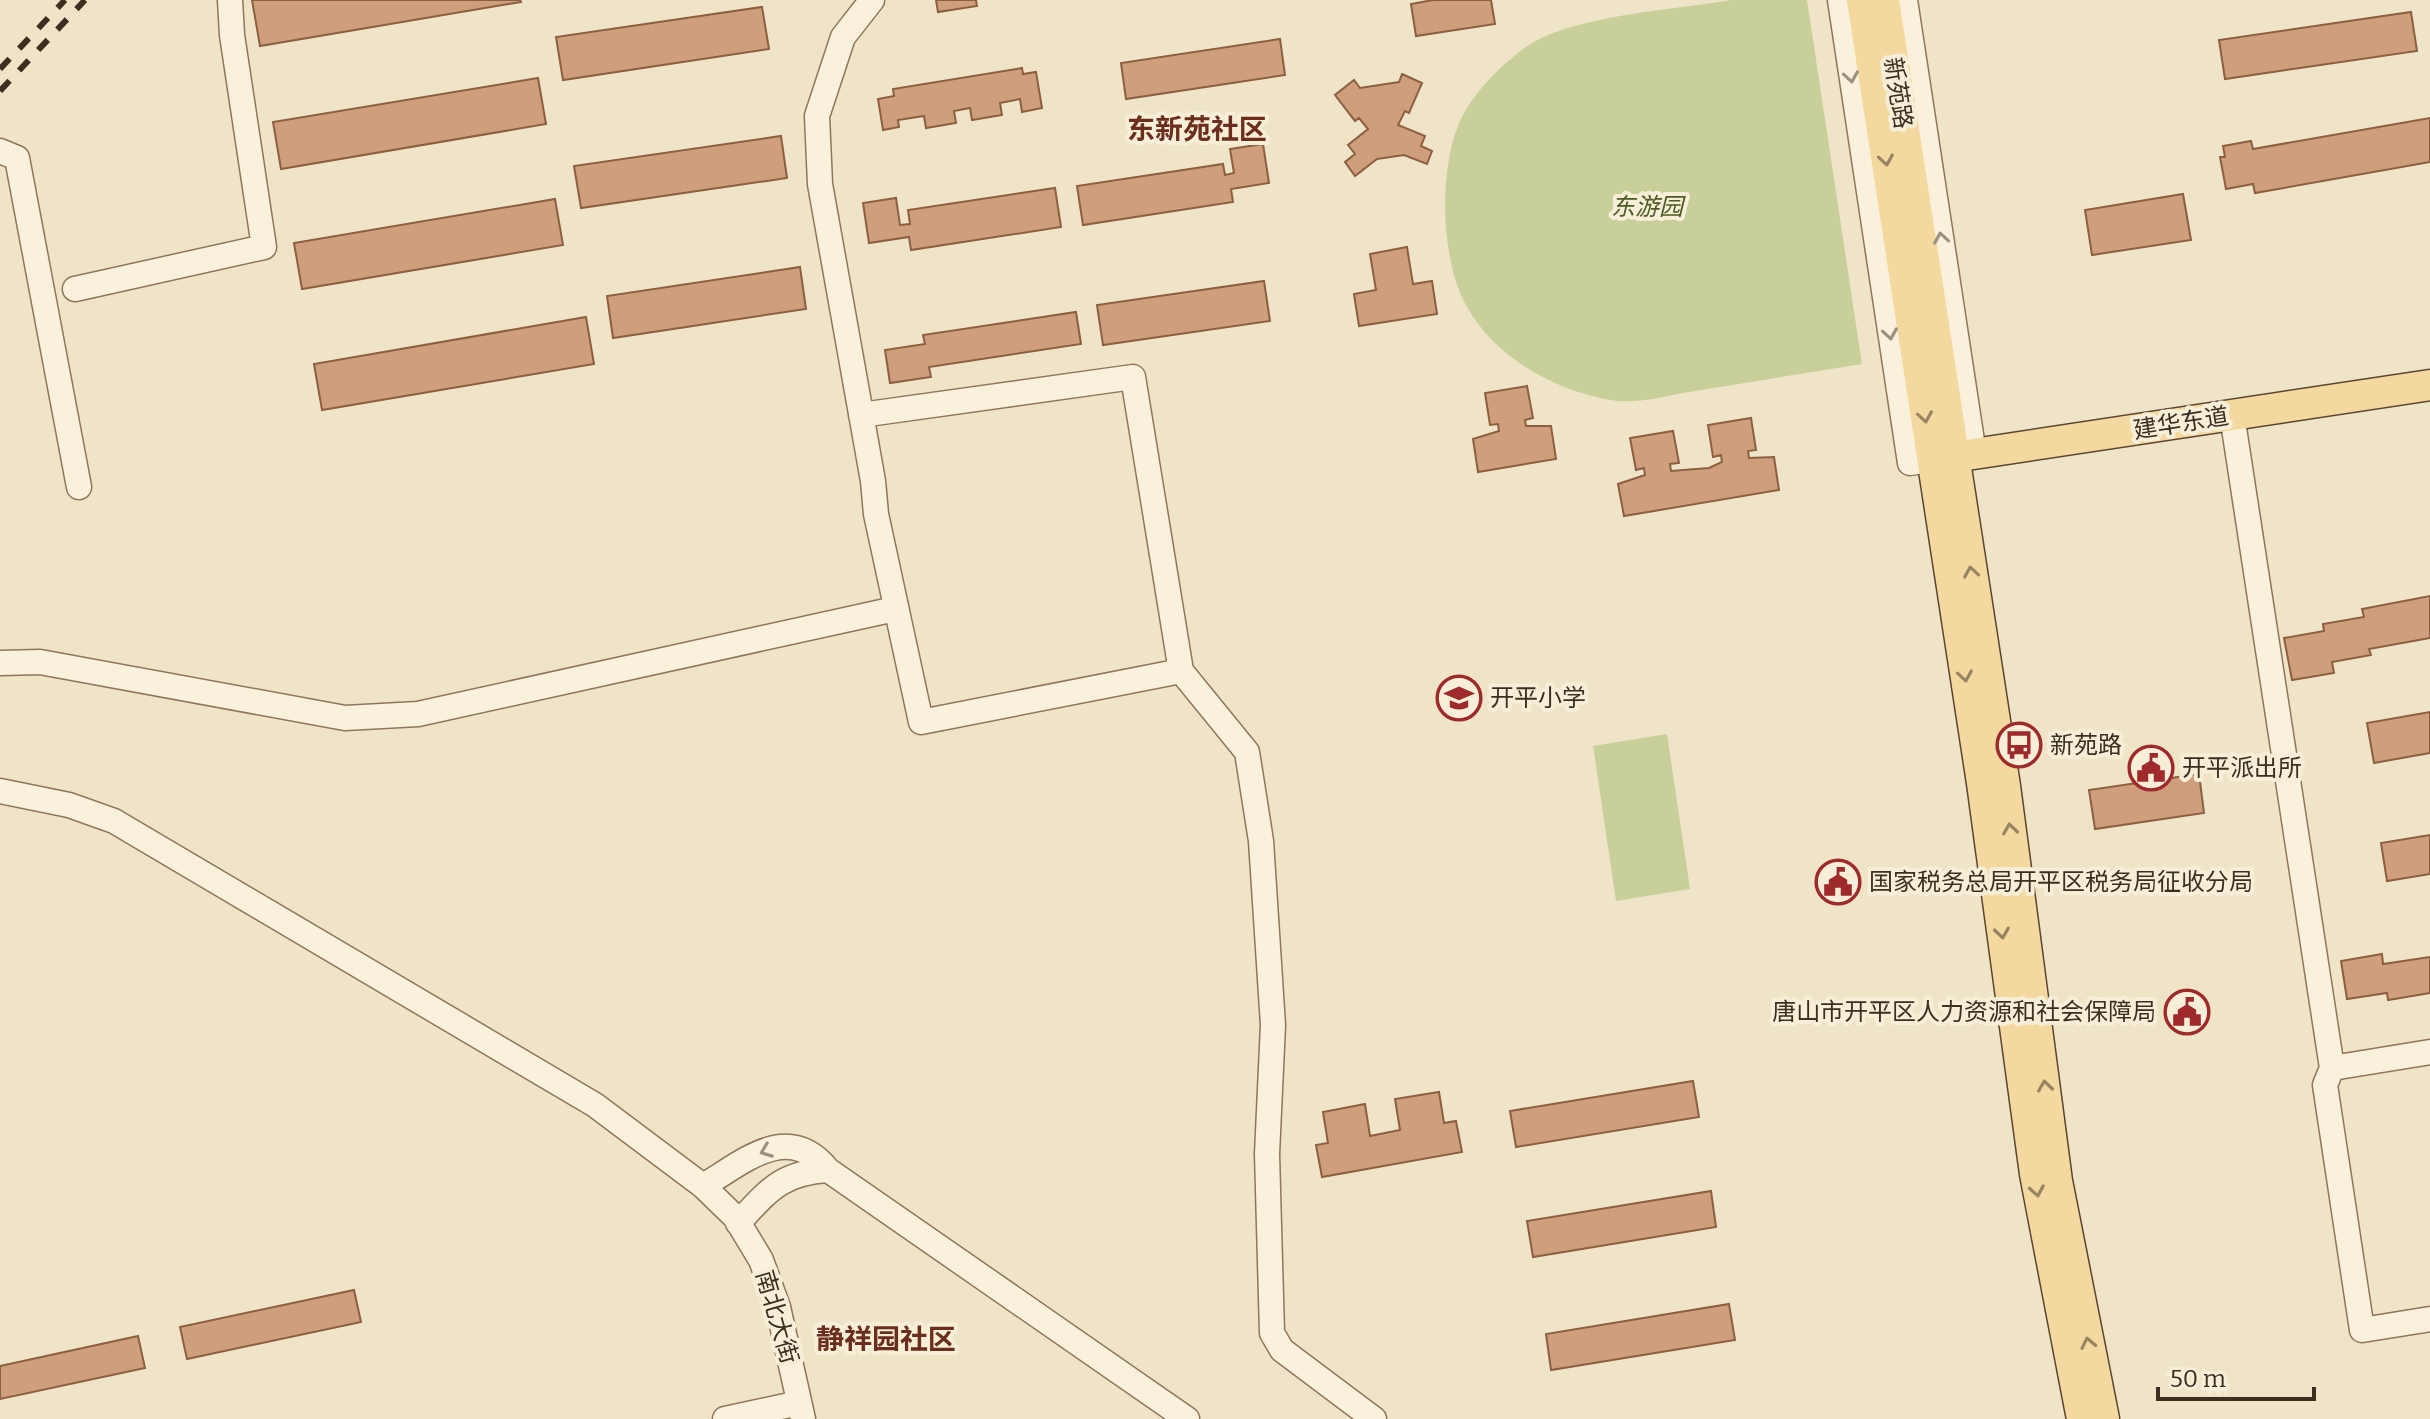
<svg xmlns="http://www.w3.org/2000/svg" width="2430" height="1419" font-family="Bitter,'Noto Sans SC',serif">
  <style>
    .green { fill: #c9cf9b }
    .building { fill: #cf9f7d; stroke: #8d5f41; stroke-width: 2 }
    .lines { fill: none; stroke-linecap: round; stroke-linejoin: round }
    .minor-casing { stroke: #8d765c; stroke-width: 27 }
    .major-casing { stroke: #5b4430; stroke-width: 33 }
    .minor { stroke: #faf1dc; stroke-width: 24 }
    .major { stroke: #f3d9a0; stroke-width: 30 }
    .rail { stroke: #3d2e20; stroke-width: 6; stroke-dasharray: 14 14; stroke-linecap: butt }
    .oneway { stroke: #9c907e }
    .oneway2 { stroke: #988460 }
    .labels { text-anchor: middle; stroke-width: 8; stroke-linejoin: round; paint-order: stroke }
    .street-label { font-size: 24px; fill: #3d2e20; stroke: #f7eed8 }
    .park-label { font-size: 24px; font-style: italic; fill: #4d5a26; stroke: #f7eed8 }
    .poi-label { font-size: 24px; fill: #3d2e20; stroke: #f7eed8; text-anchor: start }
    .quarter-label { font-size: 28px; font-weight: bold; fill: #6b2e1e; stroke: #f7eed8 }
  </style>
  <rect width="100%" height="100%" fill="#f0e4c8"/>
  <path class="green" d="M 1731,0 L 1807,0 L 1862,364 C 1806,373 1750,382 1695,391 C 1668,395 1637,405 1610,400 C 1554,390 1496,358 1467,307 C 1440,260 1438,167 1461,119 C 1474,92 1502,64 1526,47 C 1572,15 1674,10 1731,0 Z
    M 1667,734 L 1690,889 L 1616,901 L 1593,746 Z"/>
  <path class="building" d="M 252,0 L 520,0 L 521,2 L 260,46 Z
    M 936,0 L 976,0 L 977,6 L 938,12 Z
    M 1433,0 L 1491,0 L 1495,24 L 1416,36 L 1411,4 Z
    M 762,7 L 769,49 L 563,80 L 556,37 Z
    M 2411,12 L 2417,51 L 2225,79 L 2219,40 Z
    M 1280,39 L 1285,75 L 1126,99 L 1121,63 Z
    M 1022,68 L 1023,74 L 1036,72 L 1042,108 L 1022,112 L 1020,99 L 1000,103 L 1002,115 L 972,120 L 970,108 L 954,111 L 956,123 L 926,128 L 924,116 L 898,120 L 899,127 L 883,130 L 878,99 L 894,96 L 893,89 Z
    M 1402,74 L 1422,83 L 1409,113 L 1405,111 L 1398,125 L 1425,136 L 1421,146 L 1432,151 L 1427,164 L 1404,155 L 1377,159 L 1355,176 L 1345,162 L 1355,154 L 1348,145 L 1368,129 L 1359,118 L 1355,121 L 1335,95 L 1354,80 L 1360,88 L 1399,82 Z
    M 538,78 L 546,124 L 281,169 L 273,122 Z
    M 2430,118 L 2430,162 L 2255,193 L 2253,184 L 2226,189 L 2220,157 L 2225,157 L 2223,146 L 2251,141 L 2253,149 Z
    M 781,136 L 787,178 L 581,208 L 574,166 Z
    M 1263,144 L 1269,183 L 1231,189 L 1233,202 L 1083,225 L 1077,186 L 1223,164 L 1225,175 L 1234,173 L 1230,149 Z
    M 1055,188 L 1061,227 L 911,250 L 909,237 L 869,243 L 863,203 L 896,198 L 900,225 L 910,224 L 908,210 Z
    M 2183,194 L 2191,240 L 2092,255 L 2085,210 Z
    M 555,199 L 563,245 L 302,289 L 294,243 Z
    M 1407,247 L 1413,284 L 1432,281 L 1437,314 L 1359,326 L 1354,294 L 1376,290 L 1370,254 Z
    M 800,267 L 806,309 L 613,338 L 607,296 Z
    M 1264,281 L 1270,321 L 1103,345 L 1097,305 Z
    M 1076,312 L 1081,344 L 929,367 L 931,377 L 890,383 L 885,350 L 925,344 L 923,335 Z
    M 586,317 L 594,364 L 322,410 L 314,364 Z
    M 1527,386 L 1533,418 L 1525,420 L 1526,426 L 1551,426 L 1556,459 L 1478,472 L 1473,439 L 1499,431 L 1498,424 L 1490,425 L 1485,393 Z
    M 1751,418 L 1756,450 L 1748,451 L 1749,458 L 1774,457 L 1779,490 L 1624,516 L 1618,484 L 1645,475 L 1644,468 L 1636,470 L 1630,438 L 1673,431 L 1679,463 L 1670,464 L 1671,471 L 1709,468 L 1722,462 L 1721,455 L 1713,457 L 1708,425 Z
    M 2430,596 L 2430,638 L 2369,649 L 2371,655 L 2332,662 L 2334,673 L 2292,680 L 2284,638 L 2324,631 L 2323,624 L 2364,617 L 2362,609 Z
    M 2430,712 L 2430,753 L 2374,763 L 2367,723 Z
    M 2199,774 L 2204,813 L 2095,829 L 2089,790 Z
    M 2430,835 L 2430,874 L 2387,881 L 2381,843 Z
    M 2382,954 L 2383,964 L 2430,957 L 2430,993 L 2388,1000 L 2387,993 L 2347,999 L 2341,961 Z
    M 1693,1081 L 1699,1117 L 1516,1147 L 1510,1111 Z
    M 1439,1092 L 1444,1123 L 1456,1121 L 1462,1152 L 1322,1177 L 1316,1145 L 1328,1143 L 1323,1112 L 1365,1104 L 1370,1136 L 1400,1130 L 1395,1099 Z
    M 1711,1191 L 1716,1227 L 1533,1257 L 1527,1221 Z
    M 354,1290 L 361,1322 L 187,1359 L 180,1327 Z
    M 1729,1304 L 1735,1340 L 1551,1370 L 1546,1334 Z
    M 138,1336 L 145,1368 L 0,1399 L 0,1366 Z"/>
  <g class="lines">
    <g class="minor-casing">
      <path id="minor" d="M 872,0 L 843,37 L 817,116 L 820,184 L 873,481 L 876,514 L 921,722 L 1181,671
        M 1840,0 L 1910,463 L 1931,460
        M 1905,0 L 1974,454
        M 0,151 L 17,158 L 79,487
        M 75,289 L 264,247 L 232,35 L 230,0
        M 861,415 L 1133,377 L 1181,671 L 1247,752 L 1261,841 L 1273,1025 L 1267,1154 L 1272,1333 L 1282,1350 L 1374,1419
        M 2232,415 L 2332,1068 L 2325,1085 L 2362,1330 L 2430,1319
        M 0,663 L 40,662 L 345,718 L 418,714 L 895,609
        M 0,791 L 69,805 L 114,821 L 595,1105 L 703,1186 L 735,1217 L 761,1260 L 778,1307 L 803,1419
        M 2332,1068 L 2430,1052
        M 703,1186 C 745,1161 788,1121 828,1170 L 1187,1419
        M 738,1223 C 769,1190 781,1173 828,1170
        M 725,1419 L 799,1403"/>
    </g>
    <g class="major-casing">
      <path id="major" d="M 1862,0 L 1982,783 L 2035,1174 L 2082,1419
        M 1884,0 L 2005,786 L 2057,1181 L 2104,1419
        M 1934,460 L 2430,385"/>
    </g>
    <use href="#minor" class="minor"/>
    <use href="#major" class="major"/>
    <path class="rail" d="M 0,69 L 65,0
      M 0,91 L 85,0"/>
  </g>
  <defs><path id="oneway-chevron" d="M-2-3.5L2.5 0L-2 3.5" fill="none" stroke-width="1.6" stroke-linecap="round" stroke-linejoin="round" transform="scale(2)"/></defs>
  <g class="oneway">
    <use href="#oneway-chevron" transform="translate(1851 77) rotate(81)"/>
    <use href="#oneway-chevron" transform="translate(1941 238) rotate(-99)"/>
    <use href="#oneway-chevron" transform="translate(1890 334) rotate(81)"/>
    <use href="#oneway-chevron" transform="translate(766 1151) rotate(159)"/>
  </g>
  <g class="oneway2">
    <use href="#oneway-chevron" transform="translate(1886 160) rotate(81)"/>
    <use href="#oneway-chevron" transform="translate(1925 417) rotate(81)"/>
    <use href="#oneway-chevron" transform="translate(1971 572) rotate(-99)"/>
    <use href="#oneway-chevron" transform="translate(1965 676) rotate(81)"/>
    <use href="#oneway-chevron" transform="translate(2010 829) rotate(-98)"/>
    <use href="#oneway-chevron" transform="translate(2002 933) rotate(82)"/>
    <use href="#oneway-chevron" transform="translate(2045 1086) rotate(-98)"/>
    <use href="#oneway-chevron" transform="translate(2037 1191) rotate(80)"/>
    <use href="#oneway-chevron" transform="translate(2088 1343) rotate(-102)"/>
  </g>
  <defs>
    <g id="school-ring" transform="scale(2.3)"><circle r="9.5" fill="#f7eed8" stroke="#9e2a2b" stroke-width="1.5"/><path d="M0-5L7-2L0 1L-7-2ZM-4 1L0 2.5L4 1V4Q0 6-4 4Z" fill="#9e2a2b"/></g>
    <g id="bus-ring" transform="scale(2.3)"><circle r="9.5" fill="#f7eed8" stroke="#9e2a2b" stroke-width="1.5"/><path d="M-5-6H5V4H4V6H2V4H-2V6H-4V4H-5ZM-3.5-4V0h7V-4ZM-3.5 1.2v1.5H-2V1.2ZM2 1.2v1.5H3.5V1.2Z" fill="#9e2a2b"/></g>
    <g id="civic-ring" transform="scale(2.3)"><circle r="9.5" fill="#f7eed8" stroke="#9e2a2b" stroke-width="1.5"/><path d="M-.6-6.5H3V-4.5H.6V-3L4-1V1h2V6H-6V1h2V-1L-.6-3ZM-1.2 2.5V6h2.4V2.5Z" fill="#9e2a2b"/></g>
  </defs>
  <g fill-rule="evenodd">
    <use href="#school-ring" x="1459" y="698"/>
    <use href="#bus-ring" x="2019" y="745"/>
    <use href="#civic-ring" x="2151" y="768"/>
    <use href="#civic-ring" x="1838" y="882"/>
    <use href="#civic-ring" x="2187" y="1012"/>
  </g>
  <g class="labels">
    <g class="street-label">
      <text transform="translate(1898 93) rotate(81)" y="8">新苑路</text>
      <text transform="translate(2181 423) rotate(-9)" y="8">建华东道</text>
      <text transform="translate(777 1317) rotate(74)" y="8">南北大街</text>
    </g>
    <g class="park-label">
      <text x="1647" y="215">东游园</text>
    </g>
    <g class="poi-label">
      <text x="1490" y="706">开平小学</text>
      <text x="2050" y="753">新苑路</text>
      <text x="2182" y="776">开平派出所</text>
      <text x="1869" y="890">国家税务总局开平区税务局征收分局</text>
      <text x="2156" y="1020" text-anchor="end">唐山市开平区人力资源和社会保障局</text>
    </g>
    <g class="quarter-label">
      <text x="1197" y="139">东新苑社区</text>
      <text x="886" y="1349">静祥园社区</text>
    </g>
  </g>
  <path d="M2158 1387v12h156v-12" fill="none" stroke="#3d2e20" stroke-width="4"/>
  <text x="2170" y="1387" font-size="24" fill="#3d2e20" stroke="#f7eed8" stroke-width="6" paint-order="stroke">50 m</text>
</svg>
